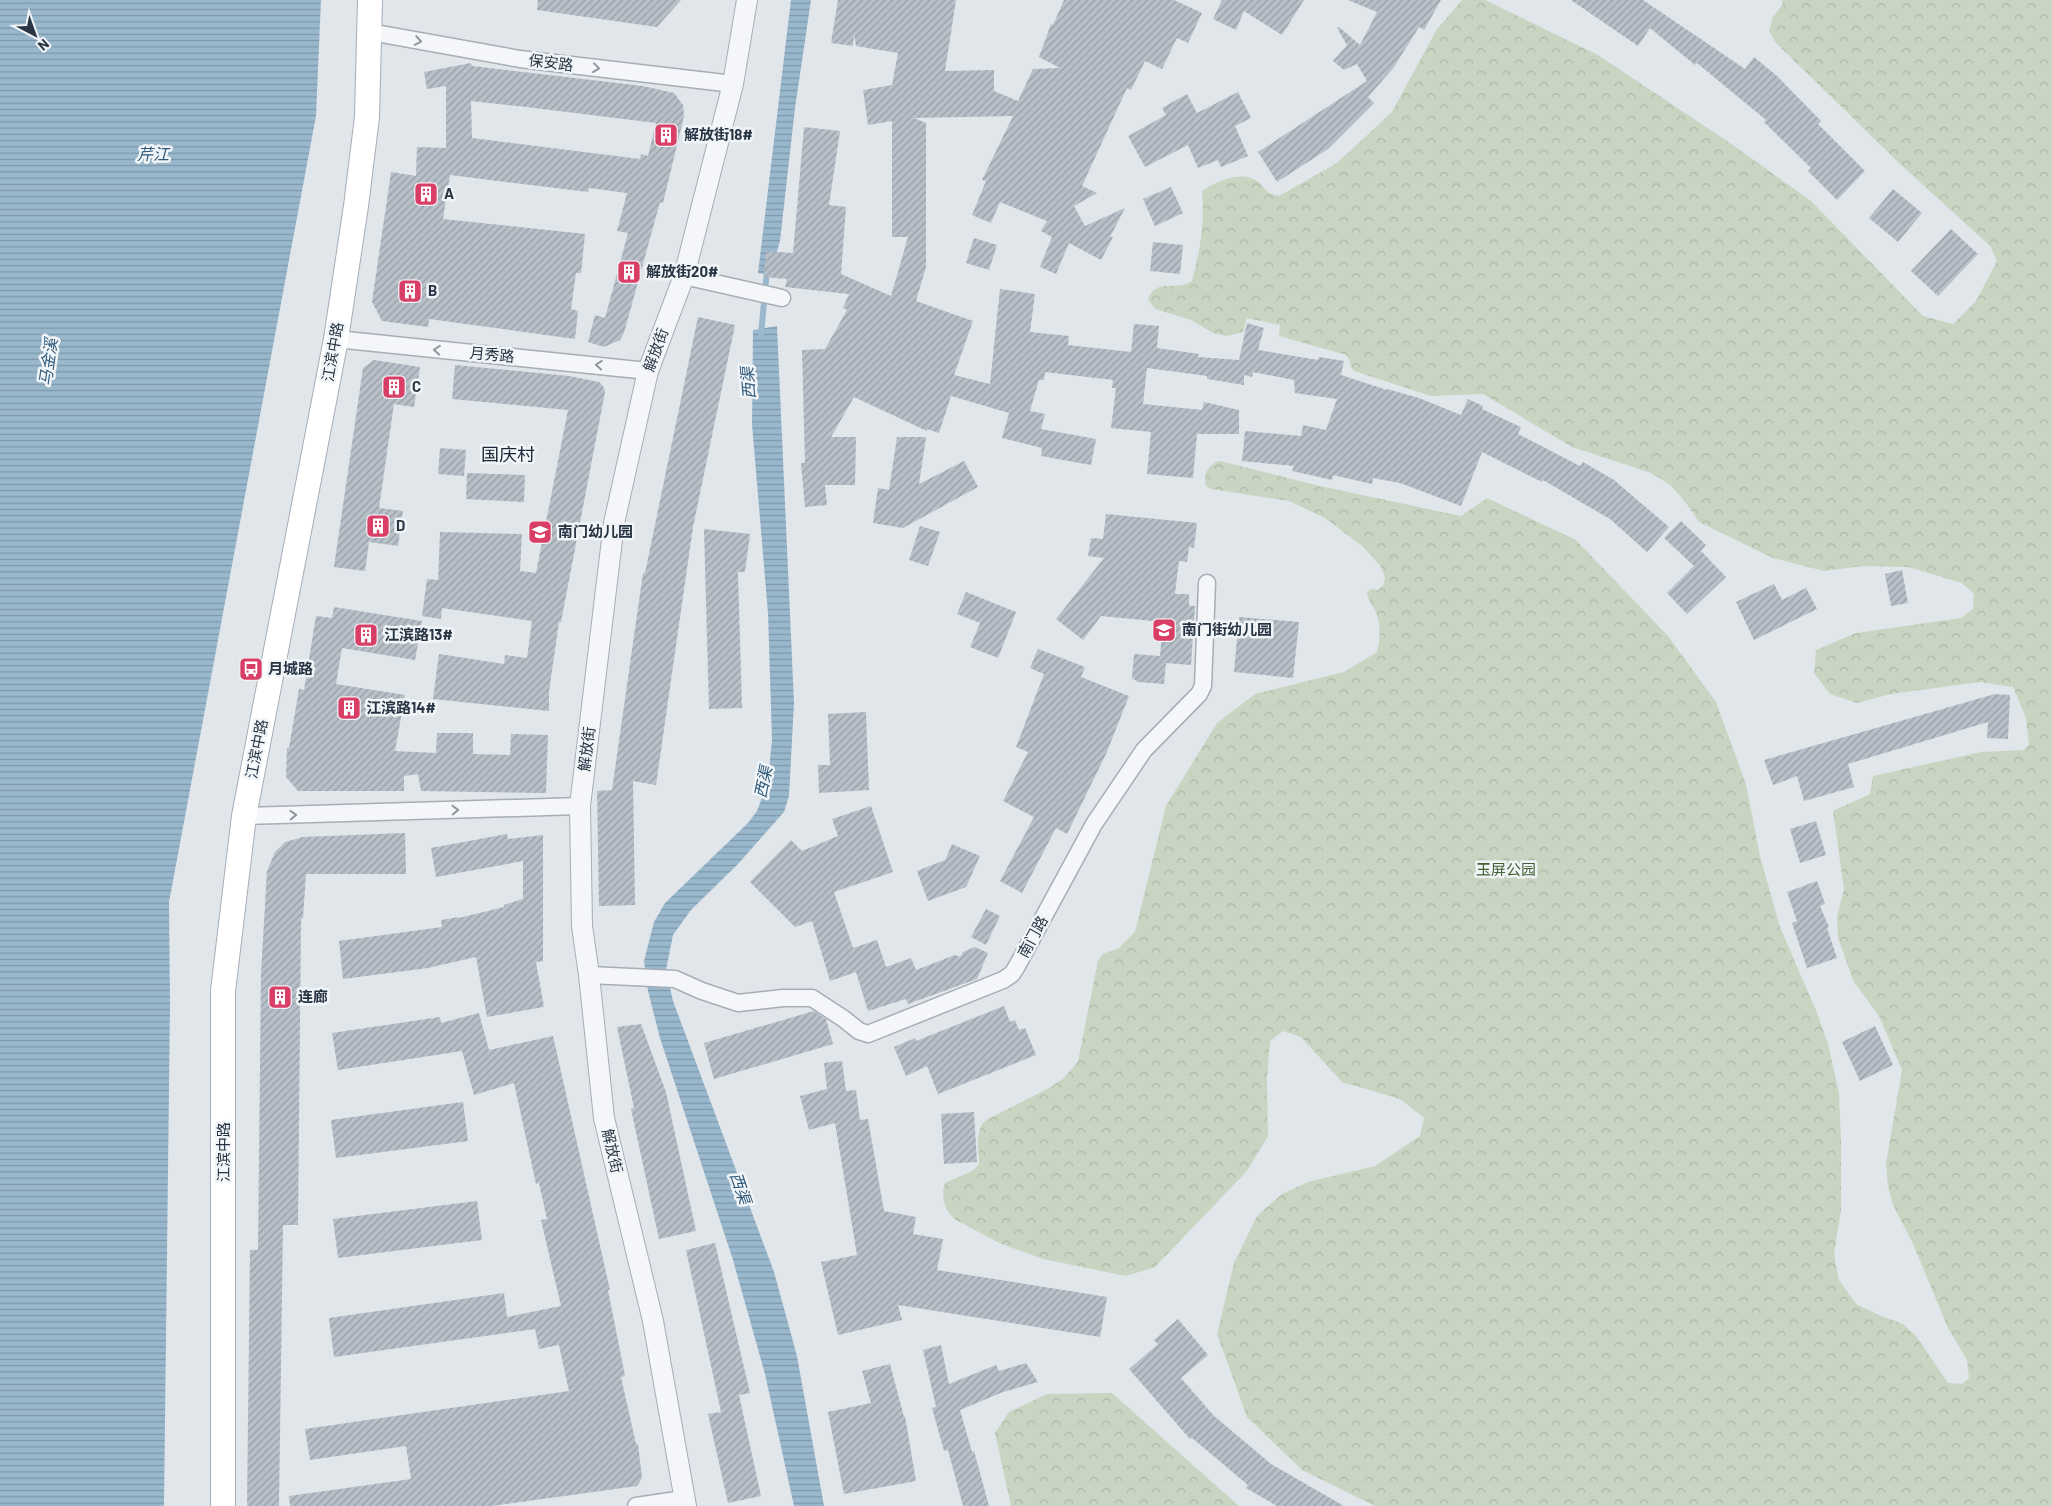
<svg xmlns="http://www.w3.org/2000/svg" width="2052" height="1506" font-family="Barlow,'Noto Sans SC',sans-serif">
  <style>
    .forest { fill: url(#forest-crowns) }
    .water { fill: url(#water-rules) }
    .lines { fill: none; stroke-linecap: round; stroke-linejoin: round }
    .stream { stroke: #9ab8cd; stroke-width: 6 }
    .building { fill: url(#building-hatch); fill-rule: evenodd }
    .minor-casing { stroke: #a6adb6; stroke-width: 19 }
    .tertiary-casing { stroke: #a6adb6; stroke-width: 22 }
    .secondary-casing { stroke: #a6adb6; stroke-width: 26 }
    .minor { stroke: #f4f6f9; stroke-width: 16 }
    .tertiary { stroke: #f4f6f9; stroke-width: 20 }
    .secondary { stroke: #fff; stroke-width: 24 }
    .oneway { stroke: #8e969e }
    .labels { text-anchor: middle; stroke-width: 5; stroke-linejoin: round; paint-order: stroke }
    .street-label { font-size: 15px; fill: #283544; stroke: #f1f5f8 }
    .poi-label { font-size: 15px; font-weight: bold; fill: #283544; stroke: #f1f5f8; text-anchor: start }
    .park-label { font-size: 15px; fill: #416134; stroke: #f1f5f8 }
    .water-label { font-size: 16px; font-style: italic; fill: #2f597b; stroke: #f1f5f8 }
    .quarter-label { font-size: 18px; fill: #1a2635; stroke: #f1f5f8 }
  </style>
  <defs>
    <pattern id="forest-crowns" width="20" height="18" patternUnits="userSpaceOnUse" patternTransform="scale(1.25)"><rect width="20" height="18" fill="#c9d5c2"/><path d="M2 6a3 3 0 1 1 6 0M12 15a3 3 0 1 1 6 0" fill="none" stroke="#adb7a8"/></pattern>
    <pattern id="water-rules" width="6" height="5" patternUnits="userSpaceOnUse" patternTransform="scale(1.25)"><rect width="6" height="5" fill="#9ab8cd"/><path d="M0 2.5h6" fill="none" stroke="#7e96a8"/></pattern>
    <pattern id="building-hatch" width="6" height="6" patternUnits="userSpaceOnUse" patternTransform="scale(1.25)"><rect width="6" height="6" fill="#b8c0c9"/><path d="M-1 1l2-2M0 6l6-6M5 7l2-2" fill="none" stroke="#969da5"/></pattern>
  </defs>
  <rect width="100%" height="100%" fill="#e1e6eb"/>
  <path class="forest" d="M 1462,0 L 1485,0 L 1598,55 L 1733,145 L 1811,201 L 1923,316 L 1953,324 L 1976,301 L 1997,261 L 1990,246 L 1898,162 L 1775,42 L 1769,31 L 1773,17 L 1783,4 L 1782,0 L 2052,0 L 2052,1506 L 1375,1506 L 1302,1470 L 1247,1417 L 1217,1334 L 1234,1263 L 1257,1216 L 1282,1194 L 1308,1182 L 1375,1166 L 1420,1136 L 1424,1118 L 1400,1099 L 1342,1082 L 1301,1037 L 1283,1031 L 1270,1041 L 1267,1079 L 1268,1136 L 1247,1171 L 1155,1267 L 1126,1276 L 1043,1259 L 999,1243 L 956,1220 L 949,1213 L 944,1203 L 943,1191 L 945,1183 L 974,1170 L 979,1164 C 979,1149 974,1130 986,1120 L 1049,1088 L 1064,1078 L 1078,1061 L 1098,961 L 1103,954 L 1119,948 L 1135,932 L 1166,806 L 1217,723 L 1255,694 L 1344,672 L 1377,652 C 1380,639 1381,628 1377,615 C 1374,606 1368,602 1367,592 L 1371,589 L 1378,590 L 1383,585 L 1385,577 L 1380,565 L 1362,546 L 1325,518 L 1289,501 L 1211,489 L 1206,486 C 1203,474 1208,464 1220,461 L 1320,486 L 1461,516 L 1487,498 L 1576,540 L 1668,636 L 1716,702 L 1746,784 L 1760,856 L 1780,927 L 1817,1013 L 1828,1044 L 1839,1093 L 1841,1141 L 1841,1210 L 1834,1254 L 1839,1280 L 1856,1304 L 1881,1316 L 1903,1324 L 1916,1336 L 1948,1383 L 1962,1384 L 1969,1378 L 1967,1360 L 1948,1328 L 1913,1244 L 1893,1205 L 1888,1186 L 1886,1164 L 1902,1070 L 1879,1016 L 1854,982 L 1838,938 L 1837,916 L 1844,889 L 1833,811 L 1870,794 L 1873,776 L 1981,752 L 2023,750 L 2029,745 L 2026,718 L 2013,687 L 1980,682 L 1891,694 L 1857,703 L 1830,694 L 1814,673 L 1816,650 L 1856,633 L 1961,618 L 1973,609 L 1974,594 L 1962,583 L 1908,567 L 1863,566 L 1824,571 L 1773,558 L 1699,522 L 1684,500 L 1669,484 L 1651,473 L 1572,447 L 1483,394 L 1431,396 L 1354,371 C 1349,366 1351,359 1346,355 L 1279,336 L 1280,325 L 1247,318 L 1243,332 L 1227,336 L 1213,333 L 1191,320 L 1155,309 L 1148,299 C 1157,277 1176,292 1192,281 C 1200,251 1205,222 1202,191 C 1217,181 1241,170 1257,181 C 1268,190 1262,192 1279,196 L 1337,163 L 1392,112 L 1437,29 Z
    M 1112,1393 L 1239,1506 L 1011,1506 L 995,1433 L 1009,1412 L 1047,1394 Z"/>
  <path class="water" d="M 0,0 L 321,0 L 316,116 L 169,902 L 170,1004 L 164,1506 L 0,1506 Z
    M 791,0 L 811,0 L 795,108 L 780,241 L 770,275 L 758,273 Z
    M 777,326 L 794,703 L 789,796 L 784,812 L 738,864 L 691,910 L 673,935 L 666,970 L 673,1001 L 774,1272 L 797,1356 L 824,1506 L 794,1506 L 765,1374 L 733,1260 L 660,1038 L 648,991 L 644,961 L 654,922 L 665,903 L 748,823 L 757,811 L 763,795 L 769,769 L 772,740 L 768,613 L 752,424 L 753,330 Z"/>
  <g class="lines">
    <path class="stream" d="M 761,335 L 767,270"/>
  </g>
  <path class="building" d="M 538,0 L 681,0 L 657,27 L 537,10 Z
    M 838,0 L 956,0 L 945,71 L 994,70 L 994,91 L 1018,101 L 1033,69 L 1060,68 L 1039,57 L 1051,24 L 1053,25 L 1064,0 L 1174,0 L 1202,13 L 1188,43 L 1177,38 L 1162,69 L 1145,61 L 1131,90 L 1127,88 L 1082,186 L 1097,193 L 1074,206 L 1085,226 L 1125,208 L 1110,237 L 1113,237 L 1101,260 L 1069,243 L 1056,274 L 1040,267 L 1052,237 L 1041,231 L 1047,221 L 1000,202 L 991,223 L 972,215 L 986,181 L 982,180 L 1013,116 L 914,118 L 926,123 L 926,267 L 916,301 L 973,321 L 954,375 L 990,384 L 1000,289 L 1035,294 L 1030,332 L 1069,336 L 1068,345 L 1131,352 L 1134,324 L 1159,326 L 1157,348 L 1199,354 L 1198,357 L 1239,360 L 1247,323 L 1264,328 L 1258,350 L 1318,360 L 1319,357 L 1344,361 L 1341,375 L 1387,390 L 1387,389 L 1419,398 L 1461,415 L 1468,399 L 1483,406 L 1482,409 L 1521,427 L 1518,434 L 1580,466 L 1583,462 L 1614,480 L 1669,527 L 1647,552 L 1610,519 L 1543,480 L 1542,482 L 1482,452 L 1461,506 L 1400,483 L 1373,478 L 1372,484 L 1333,475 L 1332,480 L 1292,471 L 1294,466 L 1242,461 L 1245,431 L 1301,436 L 1303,425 L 1326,430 L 1337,399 L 1295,393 L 1294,380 L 1253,372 L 1252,377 L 1244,375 L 1244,385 L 1207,379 L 1207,376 L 1147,368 L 1143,404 L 1202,410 L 1204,402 L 1239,410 L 1239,434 L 1197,434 L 1193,478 L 1147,474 L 1151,432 L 1111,428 L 1116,388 L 1112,388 L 1113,380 L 1045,372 L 1044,380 L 1039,380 L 1030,411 L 1045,414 L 1041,429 L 1096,439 L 1091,465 L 1041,456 L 1042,448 L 1002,438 L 1009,413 L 951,396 L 939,433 L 927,429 L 927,431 L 854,397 L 831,437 L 856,437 L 855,485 L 825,485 L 827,505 L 805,507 L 801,463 L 805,463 L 802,350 L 825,349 L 847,310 L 843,308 L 849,294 L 785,287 L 787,279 L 764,277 L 766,251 L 793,253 L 804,127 L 840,131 L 829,205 L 846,207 L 841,274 L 891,296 L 908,237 L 892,237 L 892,121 L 868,125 L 863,90 L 892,85 L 898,53 L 856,46 L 854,34 L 853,46 L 831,43 Z
    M 1222,0 L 1304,0 L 1282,35 L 1244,11 L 1236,30 L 1213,19 Z
    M 1348,0 L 1441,0 L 1424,30 L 1419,27 L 1394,67 L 1368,97 L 1374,103 L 1328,149 L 1277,182 L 1258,152 L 1367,81 L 1357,64 L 1344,70 L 1333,61 L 1347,45 L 1337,28 L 1339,27 L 1360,45 L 1377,12 Z
    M 1571,0 L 1643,0 L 1745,69 L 1754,57 L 1777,76 L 1821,121 L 1818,124 L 1865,171 L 1837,200 L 1808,171 L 1811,168 L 1764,122 L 1766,120 L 1697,63 L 1695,65 L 1650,28 L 1638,46 Z
    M 471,63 L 472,66 L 643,86 L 674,93 L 683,105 L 684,116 L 663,203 L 660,202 L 624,333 L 620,340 L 604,347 L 588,342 L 595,315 L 605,318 L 628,233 L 617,231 L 627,193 L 589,188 L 588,192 L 450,175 L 443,219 L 585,234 L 581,273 L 576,273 L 571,309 L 578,311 L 575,339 L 429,319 L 428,327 L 382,321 L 372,302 L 391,172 L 416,176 L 417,147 L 446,148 L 446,86 L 427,89 L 424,72 ZM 471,101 L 518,106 L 656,123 L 648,156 L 641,154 L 640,159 L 472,138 Z
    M 1238,92 L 1251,118 L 1235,126 L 1248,156 L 1221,167 L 1218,160 L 1198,168 L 1188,145 L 1145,167 L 1128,136 L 1166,115 L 1162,108 L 1187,94 L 1197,113 Z
    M 1171,187 L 1183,213 L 1155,226 L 1143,199 Z
    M 1893,189 L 1922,213 L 1898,242 L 1869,218 Z
    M 1951,229 L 1978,254 L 1938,296 L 1911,271 Z
    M 974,238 L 997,245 L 989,270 L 966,263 Z
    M 1153,242 L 1183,245 L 1180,274 L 1150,271 Z
    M 698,317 L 735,325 L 693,527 L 656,785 L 633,781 L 635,905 L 599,906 L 597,791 L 612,790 L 643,573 L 645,573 Z
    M 374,360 L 420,367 L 414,407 L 394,404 L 379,508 L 403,511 L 398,546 L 369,542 L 365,571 L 334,567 L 363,368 Z
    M 455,365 L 569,376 L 599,382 L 603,386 L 605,392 L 561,622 L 559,622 L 549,692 L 549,711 L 433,699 L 439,654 L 504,664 L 505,655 L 527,658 L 532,621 L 442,608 L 441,619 L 422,616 L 427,579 L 438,580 L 440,532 L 522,534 L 520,571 L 536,573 L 568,410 L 452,399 Z
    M 897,437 L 926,437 L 919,484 L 964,461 L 978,487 L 903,528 L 873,523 L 878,488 L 889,490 Z
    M 440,448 L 466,450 L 464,476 L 438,474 Z
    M 467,473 L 525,475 L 524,502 L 466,499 Z
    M 1106,514 L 1197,523 L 1194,548 L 1189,547 L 1187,562 L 1179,561 L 1175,594 L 1189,594 L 1189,606 L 1195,606 L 1191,665 L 1166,663 L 1164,684 L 1138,682 L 1132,678 L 1134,654 L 1160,656 L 1163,622 L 1101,616 L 1083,640 L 1056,619 L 1104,558 L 1088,556 L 1091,538 L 1103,539 Z
    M 1681,521 L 1706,545 L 1701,551 L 1726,577 L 1687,614 L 1667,593 L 1694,566 L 1664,538 Z
    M 920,526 L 940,532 L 928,566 L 909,560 Z
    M 704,529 L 750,534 L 745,572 L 738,572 L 742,708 L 709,709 Z
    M 1902,570 L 1908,603 L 1891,606 L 1885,574 Z
    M 1774,584 L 1782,600 L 1806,588 L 1817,609 L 1754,640 L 1736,602 Z
    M 966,592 L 1016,612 L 998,658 L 970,647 L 980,623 L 957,614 Z
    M 334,607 L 422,621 L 415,660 L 342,648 L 336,684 L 405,695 L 395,751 L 436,753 L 437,733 L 473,733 L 473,754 L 510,755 L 511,734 L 548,735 L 546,793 L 421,791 L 418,774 L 404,776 L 404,791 L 298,791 L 286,777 L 287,748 L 289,748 L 299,689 L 304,690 L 316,616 L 332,618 Z
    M 1239,617 L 1299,622 L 1293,678 L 1234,672 Z
    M 1038,649 L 1085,667 L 1081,677 L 1129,696 L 1106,754 L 1067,834 L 1056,828 L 1022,893 L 1000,881 L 1034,817 L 1003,801 L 1028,752 L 1016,747 L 1044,674 L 1030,668 Z
    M 1995,694 L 2010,695 L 2008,739 L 1987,738 L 1988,722 L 1848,764 L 1854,787 L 1804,801 L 1797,776 L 1773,785 L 1764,760 Z
    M 866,712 L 869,790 L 819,793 L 818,765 L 830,765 L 828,714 Z
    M 871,806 L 893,872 L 834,892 L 853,948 L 877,940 L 886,967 L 911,958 L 916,970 L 955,955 L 960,957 L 963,952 L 975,947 L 988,953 L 977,979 L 908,1004 L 906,999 L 868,1011 L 856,972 L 830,981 L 812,921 L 795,927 L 750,882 L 791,840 L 802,851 L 838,836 L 832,819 Z
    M 1816,821 L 1826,855 L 1800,863 L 1790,829 Z
    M 405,833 L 406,874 L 306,874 L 303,918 L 301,919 L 298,1225 L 283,1225 L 279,1506 L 247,1506 L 250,1250 L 258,1250 L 261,973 L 267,871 L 275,852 L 285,842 L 303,837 Z
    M 507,834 L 508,839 L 543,835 L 543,961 L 536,962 L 544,1007 L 487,1017 L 476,957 L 428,968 L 343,979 L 339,941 L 442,927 L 441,920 L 459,917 L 459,918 L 504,907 L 504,905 L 523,899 L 523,861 L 436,877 L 431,848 Z
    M 952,844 L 980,856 L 966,887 L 928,901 L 917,871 L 945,860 Z
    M 1817,881 L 1825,904 L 1820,906 L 1829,927 L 1827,928 L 1837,958 L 1807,968 L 1792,923 L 1797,921 L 1787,892 Z
    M 986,909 L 1000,916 L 986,945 L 971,937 Z
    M 1004,1006 L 1010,1022 L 1015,1020 L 1019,1030 L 1025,1028 L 1036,1055 L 938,1094 L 927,1066 L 906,1076 L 894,1047 L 915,1038 L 916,1041 Z
    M 814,1011 L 826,1019 L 833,1044 L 714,1079 L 704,1043 Z
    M 479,1013 L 489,1050 L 553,1036 L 610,1290 L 608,1290 L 625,1376 L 621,1377 L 636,1444 L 638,1444 L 642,1478 L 637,1486 L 492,1506 L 290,1506 L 289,1496 L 411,1479 L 406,1446 L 310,1460 L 305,1429 L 569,1391 L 559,1345 L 539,1349 L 535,1329 L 334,1357 L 329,1318 L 504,1293 L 507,1317 L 561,1306 L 541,1220 L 547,1219 L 539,1183 L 536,1184 L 514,1083 L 474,1095 L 462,1051 L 338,1070 L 332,1033 L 440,1017 L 441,1023 Z
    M 641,1024 L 666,1092 L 696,1231 L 659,1239 L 631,1109 L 634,1108 L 617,1027 Z
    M 1875,1026 L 1893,1065 L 1860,1081 L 1842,1042 Z
    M 842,1061 L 846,1091 L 856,1090 L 860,1120 L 868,1119 L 884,1211 L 916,1217 L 913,1234 L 943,1239 L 937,1270 L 1107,1297 L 1100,1337 L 898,1305 L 902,1320 L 838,1335 L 821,1262 L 857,1255 L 835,1123 L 809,1130 L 800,1096 L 827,1089 L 824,1063 Z
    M 463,1102 L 468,1141 L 336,1158 L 331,1120 Z
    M 974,1112 L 977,1162 L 944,1164 L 941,1114 Z
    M 477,1201 L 482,1240 L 338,1258 L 333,1219 Z
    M 715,1243 L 750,1393 L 739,1395 L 761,1496 L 728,1503 L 708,1414 L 721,1412 L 686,1250 Z
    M 1178,1319 L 1208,1355 L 1181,1378 L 1213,1415 L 1271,1464 L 1344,1506 L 1277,1506 L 1246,1488 L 1248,1485 L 1192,1438 L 1190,1439 L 1129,1369 L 1158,1344 L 1154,1340 Z
    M 941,1345 L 949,1384 L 996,1365 L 999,1371 L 1026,1363 L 1038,1382 L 1003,1392 L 960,1410 L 972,1452 L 974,1451 L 989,1506 L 963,1506 L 948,1450 L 944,1451 L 932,1408 L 936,1407 L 923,1350 Z
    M 890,1364 L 904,1417 L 905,1416 L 916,1481 L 844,1494 L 828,1412 L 871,1403 L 862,1371 Z"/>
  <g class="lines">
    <g class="minor-casing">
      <path id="minor" d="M 370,32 L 520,59 L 733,84
        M 684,276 L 782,298
        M 336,339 L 648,371
        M 244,816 L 580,806
        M 589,975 L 675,979 L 702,991 L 738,1003 L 783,998 L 812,998 L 844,1019 L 859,1031 L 868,1034 L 1003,980 L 1012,974 L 1017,966 L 1094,824 L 1144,750 L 1199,694 L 1203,686 L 1207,583
        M 636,1506 L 684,1499"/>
    </g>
    <g class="tertiary-casing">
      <path id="tertiary" d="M 686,1506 L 653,1321 L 604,1118 L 589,975 L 582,926 L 580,806 L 614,523 L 648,371 L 684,276 L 733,84 L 747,0"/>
    </g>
    <g class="secondary-casing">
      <path id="secondary" d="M 223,1506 L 223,991 L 244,816 L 336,339 L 356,206 L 367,117 L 370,0"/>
    </g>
    <use href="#minor" class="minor"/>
    <use href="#tertiary" class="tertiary"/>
    <use href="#secondary" class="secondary"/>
  </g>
  <defs><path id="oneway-chevron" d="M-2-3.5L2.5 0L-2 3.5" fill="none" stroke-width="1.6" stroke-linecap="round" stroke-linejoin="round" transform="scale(1.25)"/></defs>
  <g class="oneway">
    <use href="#oneway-chevron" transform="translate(418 41) rotate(10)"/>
    <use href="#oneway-chevron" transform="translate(596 68) rotate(7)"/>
    <use href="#oneway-chevron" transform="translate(437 350) rotate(-175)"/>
    <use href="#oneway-chevron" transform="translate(599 365) rotate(-175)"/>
    <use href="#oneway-chevron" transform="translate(455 810) rotate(-2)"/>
    <use href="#oneway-chevron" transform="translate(293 815) rotate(-2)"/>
  </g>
  <defs>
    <g id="building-square" transform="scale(1.25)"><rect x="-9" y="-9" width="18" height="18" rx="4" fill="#d83e66" stroke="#f1f5f8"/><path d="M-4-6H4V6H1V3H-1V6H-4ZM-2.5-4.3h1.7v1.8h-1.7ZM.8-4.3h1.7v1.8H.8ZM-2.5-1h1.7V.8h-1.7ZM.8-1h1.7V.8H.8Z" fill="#fff"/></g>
    <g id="school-square" transform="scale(1.25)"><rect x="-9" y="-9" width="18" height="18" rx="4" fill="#d83e66" stroke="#f1f5f8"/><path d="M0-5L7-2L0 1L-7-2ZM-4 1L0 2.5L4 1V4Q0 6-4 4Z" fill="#fff"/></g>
    <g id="bus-square" transform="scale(1.25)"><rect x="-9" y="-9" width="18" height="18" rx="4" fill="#d83e66" stroke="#f1f5f8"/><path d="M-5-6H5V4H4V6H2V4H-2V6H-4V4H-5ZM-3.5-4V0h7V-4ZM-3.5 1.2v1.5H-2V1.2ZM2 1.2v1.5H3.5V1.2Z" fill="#fff"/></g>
  </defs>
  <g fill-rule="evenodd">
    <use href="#building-square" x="666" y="135"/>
    <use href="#building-square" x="426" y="194"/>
    <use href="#building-square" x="629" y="272"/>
    <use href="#building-square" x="410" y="291"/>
    <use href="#building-square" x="394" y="387"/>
    <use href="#building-square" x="378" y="526"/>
    <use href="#school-square" x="540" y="532"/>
    <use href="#school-square" x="1164" y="630"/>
    <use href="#building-square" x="366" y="635"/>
    <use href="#bus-square" x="251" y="669"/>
    <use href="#building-square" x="349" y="708"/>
    <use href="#building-square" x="280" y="997"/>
  </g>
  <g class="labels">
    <g class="street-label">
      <text transform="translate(551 63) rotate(7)" y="5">保安路</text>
      <text transform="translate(656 350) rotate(-70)" y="5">解放街</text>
      <text transform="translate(333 352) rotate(-80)" y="5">江滨中路</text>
      <text transform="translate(492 355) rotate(5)" y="5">月秀路</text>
      <text transform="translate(257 749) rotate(-79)" y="5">江滨中路</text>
      <text transform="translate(587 749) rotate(-83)" y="5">解放街</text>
      <text transform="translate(1033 937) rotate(-61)" y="5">南门路</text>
      <text transform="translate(612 1151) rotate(77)" y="5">解放街</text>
      <text transform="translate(224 1152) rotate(-90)" y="5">江滨中路</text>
    </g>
    <g class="poi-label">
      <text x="684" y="140">解放街18#</text>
      <text x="444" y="199">A</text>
      <text x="646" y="277">解放街20#</text>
      <text x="428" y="296">B</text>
      <text x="412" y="392">C</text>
      <text x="396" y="531">D</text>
      <text x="558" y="537">南门幼儿园</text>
      <text x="1182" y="635">南门街幼儿园</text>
      <text x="384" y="640">江滨路13#</text>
      <text x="268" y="674">月城路</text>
      <text x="366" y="713">江滨路14#</text>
      <text x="298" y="1002">连廊</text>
    </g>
    <g class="park-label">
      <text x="1506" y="875">玉屏公园</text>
    </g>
    <g class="water-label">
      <text x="153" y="160">芹江</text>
      <text transform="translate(48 362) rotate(-82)" y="6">马金溪</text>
      <text transform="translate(748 383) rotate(-95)" y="6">西渠</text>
      <text transform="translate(763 782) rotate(-78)" y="6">西渠</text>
      <text transform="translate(741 1188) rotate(71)" y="6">西渠</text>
    </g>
    <g class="quarter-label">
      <text x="508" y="461">国庆村</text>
    </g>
  </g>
  <g transform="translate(35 35) rotate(139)" stroke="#f1f5f8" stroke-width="4" paint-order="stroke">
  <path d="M0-4L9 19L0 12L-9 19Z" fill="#283544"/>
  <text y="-8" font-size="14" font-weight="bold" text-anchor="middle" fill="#283544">N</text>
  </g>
</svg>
